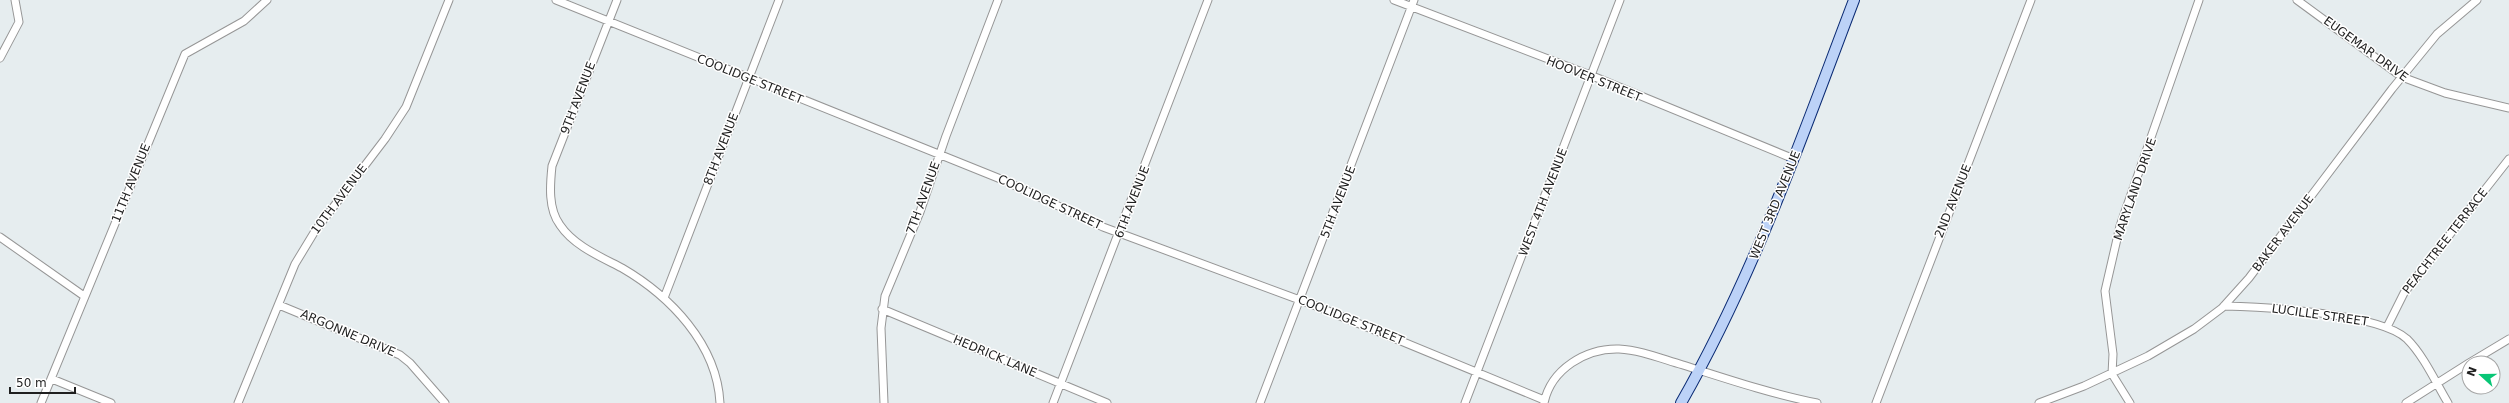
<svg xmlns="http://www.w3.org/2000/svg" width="2509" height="403" font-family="'DejaVu Sans',sans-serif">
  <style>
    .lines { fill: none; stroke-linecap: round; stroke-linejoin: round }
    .street-casing { stroke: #969696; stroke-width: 9 }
    .secondary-casing { stroke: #0a2a73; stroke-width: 12 }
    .street { stroke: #fff; stroke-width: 7 }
    .secondary { stroke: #bcd2f7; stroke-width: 10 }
    .labels { text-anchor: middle; stroke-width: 3; stroke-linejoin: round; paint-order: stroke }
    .street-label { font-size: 12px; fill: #1f1f1f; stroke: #fff }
  </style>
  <rect width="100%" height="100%" fill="#e6edef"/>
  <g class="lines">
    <g class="street-casing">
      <path id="street" d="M 556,0 L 1003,180 L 1103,227 L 1316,306 L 1544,400
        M 617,0 L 552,166 C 550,185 548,209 560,225 C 574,246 601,257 622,268 C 670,296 717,344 720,403
        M 1394,0 L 1590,75 L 1794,159
        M 2297,0 L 2402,77 L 2445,93 L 2509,108
        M 0,58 L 19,22 L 15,0
        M 0,237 L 84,296
        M 664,298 L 779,0
        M 279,305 L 400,355 L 410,363 L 445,403
        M 2224,306 C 2264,307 2379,313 2407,339 C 2424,356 2436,383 2448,403
        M 882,309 L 1107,403
        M 2387,327 L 2404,293 L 2509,159
        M 2469,363 L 2509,339
        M 52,379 L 111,403
        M 41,403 L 185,54 L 244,21 L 267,0
        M 238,403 L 295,264 L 315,231 L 385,139 L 406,107 L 449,0
        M 884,403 L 881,328 L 885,296 L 920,212 L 946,136 L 998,0
        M 1053,403 L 1208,0
        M 1260,403 L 1414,0
        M 1465,403 L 1620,0
        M 1544,403 C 1551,369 1586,348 1619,349 C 1641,350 1662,359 1683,365 C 1727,379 1772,394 1817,403
        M 1876,403 L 2031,0
        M 2039,403 L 2084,386 L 2148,356 L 2194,329 L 2222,308 L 2249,278 L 2392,89 L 2437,34 L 2477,0
        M 2130,403 L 2112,374 L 2113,354 L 2105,291 L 2120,226 L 2199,0
        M 2406,403 L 2469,363"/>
    </g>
    <g class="secondary-casing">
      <path id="secondary" d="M 1681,403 C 1755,273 1801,139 1854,0"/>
    </g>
    <use href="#street" class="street"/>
    <use href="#secondary" class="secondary"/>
  </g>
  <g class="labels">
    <g class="street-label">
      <text transform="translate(2366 49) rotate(36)" y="4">EUGEMAR DRIVE</text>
      <text transform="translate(750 79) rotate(22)" y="4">COOLIDGE STREET</text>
      <text transform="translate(1594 79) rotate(22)" y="4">HOOVER STREET</text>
      <text transform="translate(578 98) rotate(-69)" y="4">9TH AVENUE</text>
      <text transform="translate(721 149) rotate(-69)" y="4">8TH AVENUE</text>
      <text transform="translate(131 183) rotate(-68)" y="4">11TH AVENUE</text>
      <text transform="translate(2135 189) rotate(-71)" y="4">MARYLAND DRIVE</text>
      <text transform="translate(923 198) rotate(-70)" y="4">7TH AVENUE</text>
      <text transform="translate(339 199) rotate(-53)" y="4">10TH AVENUE</text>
      <text transform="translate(1953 201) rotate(-68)" y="4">2ND AVENUE</text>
      <text transform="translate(1050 202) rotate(25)" y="4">COOLIDGE STREET</text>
      <text transform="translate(1132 202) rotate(-69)" y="4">6TH AVENUE</text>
      <text transform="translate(1338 202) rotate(-69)" y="4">5TH AVENUE</text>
      <text transform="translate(1543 202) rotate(-69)" y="4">WEST 4TH AVENUE</text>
      <text transform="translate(1775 205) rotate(-68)" y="4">WEST 3RD AVENUE</text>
      <text transform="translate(2283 233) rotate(-53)" y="4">BAKER AVENUE</text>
      <text transform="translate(2445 241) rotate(-52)" y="4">PEACHTREE TERRACE</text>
      <text transform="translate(2320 315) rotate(8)" y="4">LUCILLE STREET</text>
      <text transform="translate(1351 320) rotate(22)" y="4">COOLIDGE STREET</text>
      <text transform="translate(348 333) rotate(23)" y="4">ARGONNE DRIVE</text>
      <text transform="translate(995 356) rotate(23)" y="4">HEDRICK LANE</text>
    </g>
  </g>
  <g transform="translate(2481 375) rotate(291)"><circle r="19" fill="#ffffff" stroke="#a5a5a5"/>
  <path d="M0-3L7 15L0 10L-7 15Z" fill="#08c676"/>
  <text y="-6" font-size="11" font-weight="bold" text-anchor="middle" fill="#1f1f1f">N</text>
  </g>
  <path d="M10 387v6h65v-6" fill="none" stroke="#1f1f1f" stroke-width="2"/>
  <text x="16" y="387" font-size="12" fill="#1f1f1f" stroke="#ffffff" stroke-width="3" paint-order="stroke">50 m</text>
</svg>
